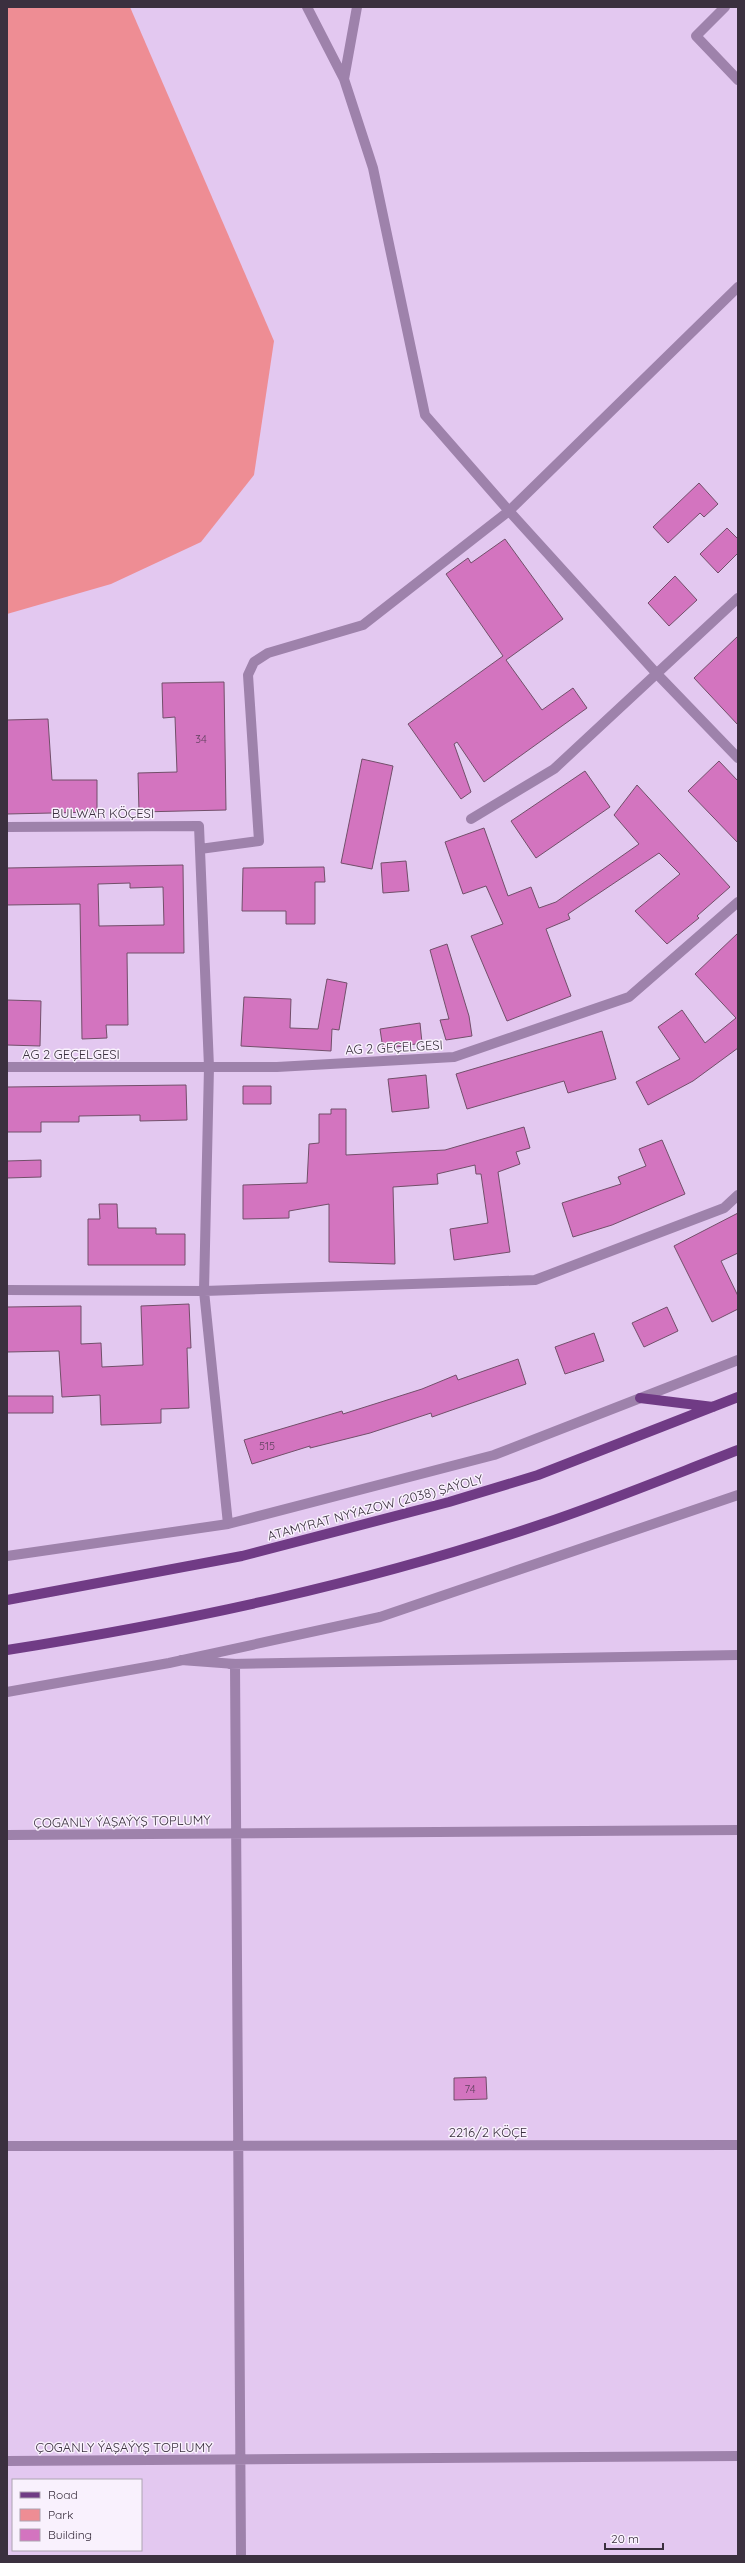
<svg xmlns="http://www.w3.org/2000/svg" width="745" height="2563" font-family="Quicksand,sans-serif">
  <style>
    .green { fill: #ee8d94 }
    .building { fill: #d374bf; stroke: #724f6a; fill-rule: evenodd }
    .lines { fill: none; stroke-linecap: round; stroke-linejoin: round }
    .minor { stroke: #9e82ab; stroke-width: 10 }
    .major { stroke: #703b85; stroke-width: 10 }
    .labels { text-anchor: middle; stroke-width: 3; stroke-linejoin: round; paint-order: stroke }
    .number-label { font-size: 11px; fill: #61415f }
    .street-label { font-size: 13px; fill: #3b303f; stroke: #f9f1fd }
  </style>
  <rect width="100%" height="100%" fill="#e3c8f0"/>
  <path class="green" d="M 7,7 L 130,7 L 274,341 L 254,475 L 201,542 L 111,584 L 7,614 Z"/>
  <path class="building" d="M 699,483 L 718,504 L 704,517 L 700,513 L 668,543 L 653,527 Z
    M 727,528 L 738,539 L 738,553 L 718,573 L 700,554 Z
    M 505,539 L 563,619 L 506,660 L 542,710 L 573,688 L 587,708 L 484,782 L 457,742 L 454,744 L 471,792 L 461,799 L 408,724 L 503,656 L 446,574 L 468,558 L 471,563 Z
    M 675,576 L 697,600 L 669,626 L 648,603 Z
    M 738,636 L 738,725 L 694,678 Z
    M 224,682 L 226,810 L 139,812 L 138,773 L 177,772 L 175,717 L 163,718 L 162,683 Z
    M 48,719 L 52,780 L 97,780 L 97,812 L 7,814 L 7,720 Z
    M 362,759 L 393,766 L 372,869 L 341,863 Z
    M 719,761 L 738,781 L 738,843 L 688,791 Z
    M 585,771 L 610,807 L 536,858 L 511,821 Z
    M 637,785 L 730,887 L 697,916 L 699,918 L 667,944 L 635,911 L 680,874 L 659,853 L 568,914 L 570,919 L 546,929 L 571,996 L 507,1021 L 471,936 L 503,924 L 486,886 L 463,894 L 445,842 L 484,828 L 508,896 L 531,887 L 539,908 L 556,902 L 639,844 L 614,815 Z
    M 406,861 L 409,891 L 383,893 L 381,863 Z
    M 183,865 L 184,953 L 127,953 L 128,1025 L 106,1025 L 107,1038 L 82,1039 L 80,904 L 7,905 L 7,868 ZM 130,883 L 130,888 L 163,887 L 164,925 L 99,926 L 98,884 Z
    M 324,867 L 325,882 L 315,882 L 315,924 L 286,924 L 286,911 L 242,911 L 243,868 Z
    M 738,933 L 738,1048 L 693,1081 L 648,1105 L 636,1082 L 680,1059 L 658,1027 L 682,1010 L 705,1043 L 736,1018 L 695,974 Z
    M 447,944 L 469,1016 L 472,1036 L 446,1040 L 440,1020 L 449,1019 L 430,950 Z
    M 327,979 L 347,983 L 339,1030 L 332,1029 L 331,1051 L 241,1046 L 244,997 L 291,999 L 290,1028 L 318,1029 Z
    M 7,1000 L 41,1001 L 40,1046 L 7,1045 Z
    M 420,1023 L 422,1043 L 383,1049 L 380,1029 Z
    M 602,1031 L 616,1079 L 568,1093 L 564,1081 L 467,1109 L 456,1074 Z
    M 426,1075 L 429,1108 L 392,1112 L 388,1079 Z
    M 186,1085 L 187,1120 L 140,1121 L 140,1115 L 79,1116 L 79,1122 L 41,1122 L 41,1132 L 7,1132 L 7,1087 Z
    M 243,1086 L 271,1086 L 271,1104 L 243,1104 Z
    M 331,1109 L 346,1109 L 346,1155 L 445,1150 L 524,1127 L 530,1148 L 516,1152 L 520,1164 L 498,1172 L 510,1252 L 454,1260 L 450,1229 L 488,1223 L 481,1174 L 476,1174 L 475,1165 L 437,1174 L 438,1184 L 393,1187 L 395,1264 L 329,1262 L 329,1204 L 289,1211 L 289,1218 L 243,1219 L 243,1185 L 307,1183 L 309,1144 L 319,1143 L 319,1114 L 331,1114 Z
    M 662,1140 L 685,1194 L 612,1225 L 573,1237 L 562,1203 L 621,1184 L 618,1177 L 646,1166 L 639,1149 Z
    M 41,1160 L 41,1177 L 7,1178 L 7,1161 Z
    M 99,1204 L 117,1204 L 118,1228 L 156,1228 L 156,1234 L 185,1234 L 185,1265 L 88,1265 L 88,1219 L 100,1219 Z
    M 738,1213 L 738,1253 L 721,1261 L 738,1296 L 738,1309 L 712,1322 L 674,1246 Z
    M 189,1304 L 191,1348 L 187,1348 L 189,1408 L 161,1409 L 161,1423 L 101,1425 L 100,1395 L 62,1397 L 59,1351 L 7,1352 L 7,1307 L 81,1306 L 81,1344 L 101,1343 L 102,1367 L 143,1365 L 141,1306 Z
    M 667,1307 L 678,1331 L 644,1347 L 632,1323 Z
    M 594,1333 L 604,1361 L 565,1374 L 555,1347 Z
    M 518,1359 L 526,1384 L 432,1417 L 431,1413 L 370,1433 L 310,1448 L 310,1446 L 252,1464 L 244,1440 L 342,1411 L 343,1414 L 422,1389 L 456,1375 L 458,1380 Z
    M 7,1396 L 53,1396 L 53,1413 L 7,1413 Z
    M 486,2077 L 487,2099 L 454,2100 L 454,2078 Z"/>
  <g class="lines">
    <path class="minor" d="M 307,7 L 344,79 L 373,168 L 425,415 L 509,511 L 657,674 L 738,758
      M 725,7 L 696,36 L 738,80
      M 344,79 L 357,7
      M 471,819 L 554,769 L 738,598
      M 7,827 L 199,826 L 209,1067 L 204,1291 L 228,1524
      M 200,849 L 259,841 L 248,675 L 254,662 L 268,653 L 363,625 L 509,511 L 738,287
      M 7,1067 L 277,1067 L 454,1057 L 629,997 L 738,902
      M 7,1290 L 204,1291 L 535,1280 L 724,1208 L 738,1195
      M 7,1556 L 228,1524 L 494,1455 L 738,1360
      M 181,1660 L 235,1664 L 241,2556
      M 229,1664 L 738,1655
      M 7,1692 L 169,1663 L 380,1617 L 738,1495
      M 7,1835 L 738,1830
      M 7,2146 L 738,2145
      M 7,2461 L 738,2456"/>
    <path class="major" d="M 640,1398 L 713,1407
      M 7,1600 L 242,1556 L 449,1502 L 538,1475 L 738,1397
      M 7,1650 C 188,1621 368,1583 542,1524 C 608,1502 673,1475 738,1450"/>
  </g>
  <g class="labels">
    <g class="number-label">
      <text x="201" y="743">34</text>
      <text x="267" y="1450">515</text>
      <text x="470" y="2093">74</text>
    </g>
    <g class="street-label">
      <text x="103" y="818">BULWAR KÖÇESI</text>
      <text transform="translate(394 1047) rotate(-3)" y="5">AG 2 GEÇELGESI</text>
      <text x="71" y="1059">AG 2 GEÇELGESI</text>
      <text transform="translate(375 1507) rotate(-15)" y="5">ATAMYRAT NYÝAZOW (2038) ŞAÝOLY</text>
      <text transform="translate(122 1821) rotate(-1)" y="5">ÇOGANLY ÝAŞAÝYŞ TOPLUMY</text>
      <text x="488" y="2137">2216/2 KÖÇE</text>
      <text x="124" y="2452">ÇOGANLY ÝAŞAÝYŞ TOPLUMY</text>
    </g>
  </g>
  <rect width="745" height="2563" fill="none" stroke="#3b303f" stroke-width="16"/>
  <rect x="12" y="2479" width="130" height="72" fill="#f9f1fd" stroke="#ada4b1"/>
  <rect x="20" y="2492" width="20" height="6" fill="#703b85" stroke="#ada4b1"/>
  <text x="48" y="2499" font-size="12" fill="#3b303f">Road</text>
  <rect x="20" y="2509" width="20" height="12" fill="#ee8d94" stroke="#ada4b1"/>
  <text x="48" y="2519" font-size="12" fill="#3b303f">Park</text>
  <rect x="20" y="2529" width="20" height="12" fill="#d374bf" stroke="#ada4b1"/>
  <text x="48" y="2539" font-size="12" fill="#3b303f">Building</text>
  <path d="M605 2543v6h58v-6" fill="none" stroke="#3b303f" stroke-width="2"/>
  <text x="611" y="2543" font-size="12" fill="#3b303f" stroke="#f9f1fd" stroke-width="3" paint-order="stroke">20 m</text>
</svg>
